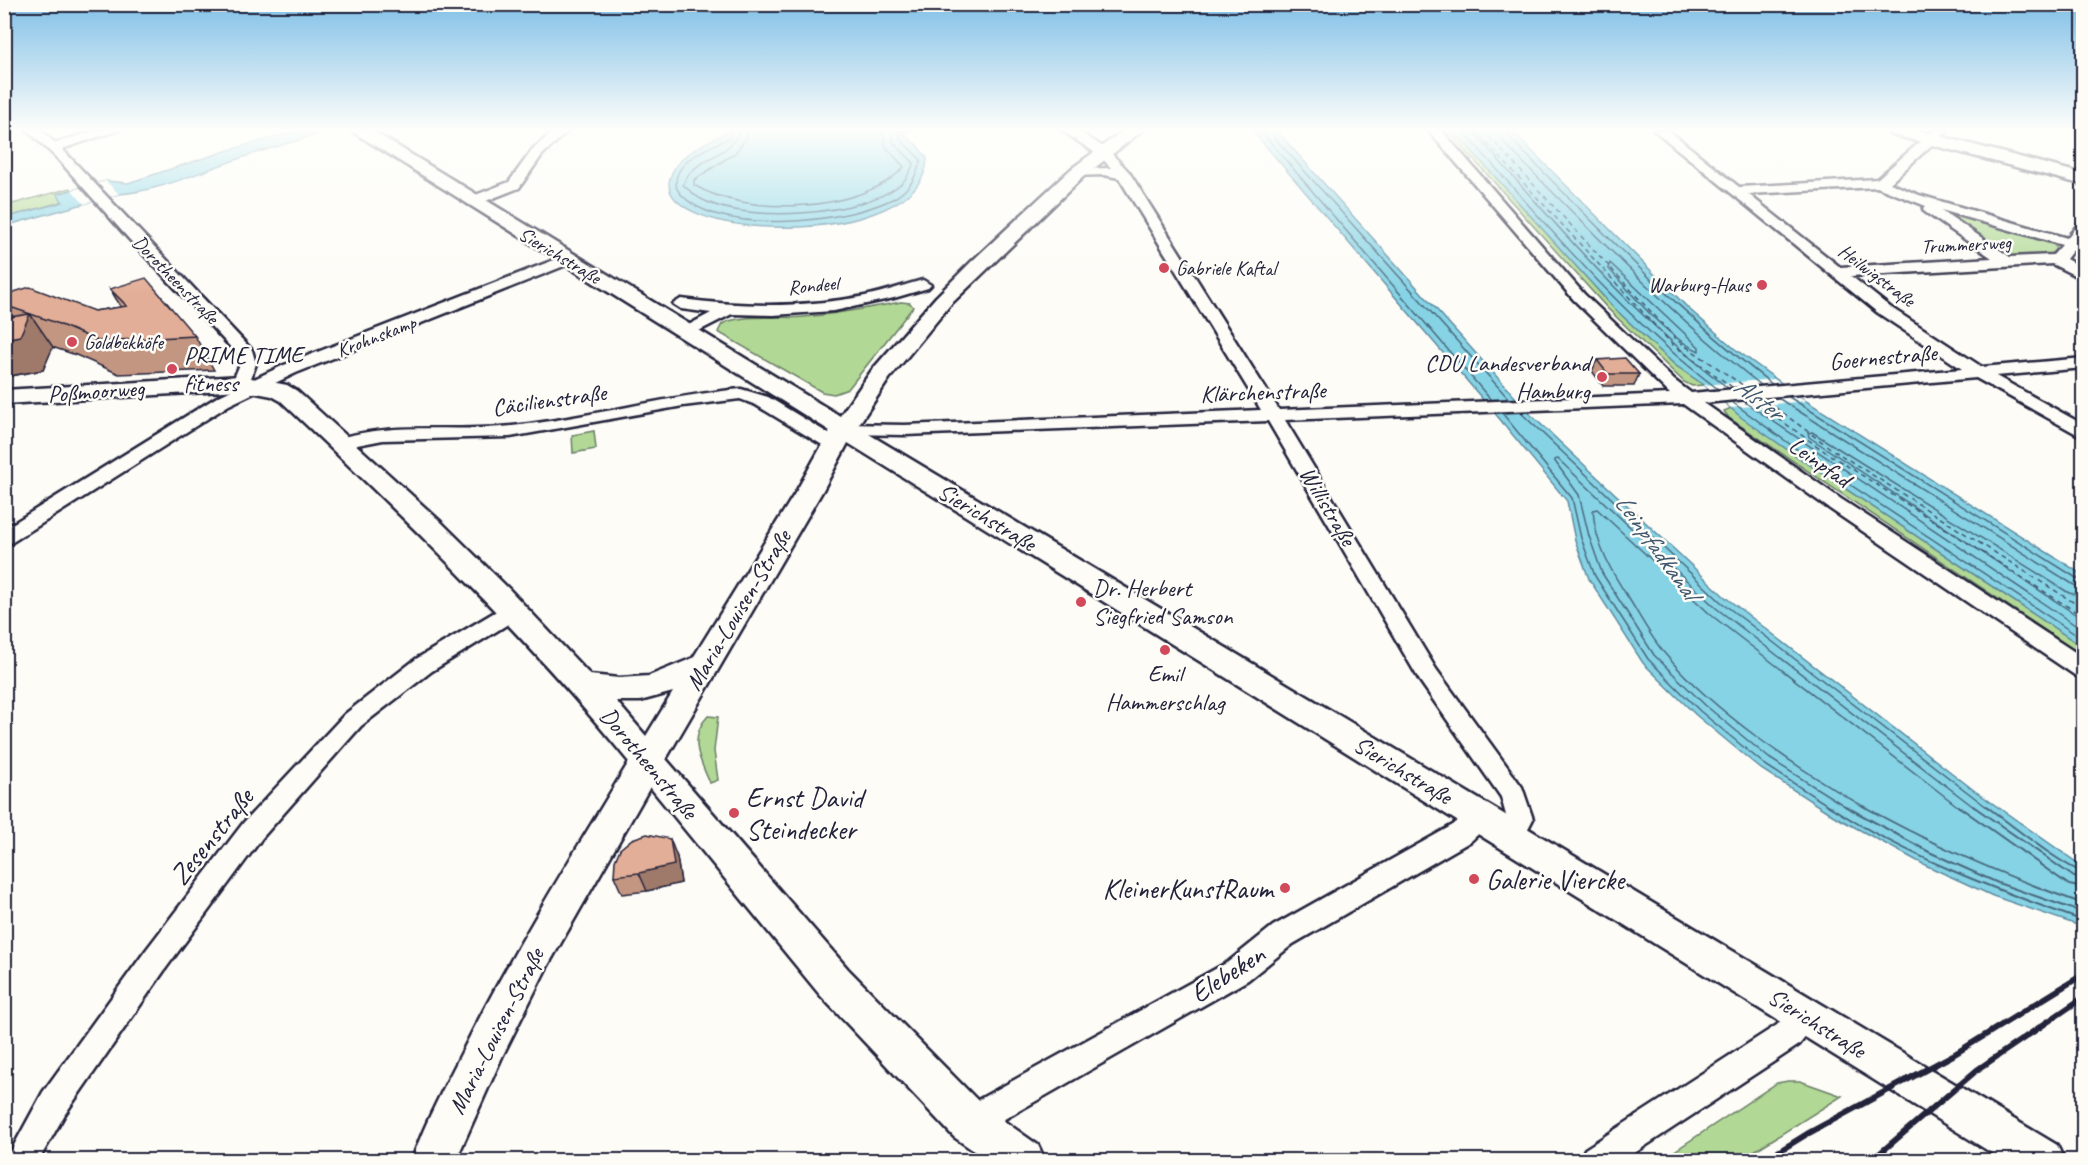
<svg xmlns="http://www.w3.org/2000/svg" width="2088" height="1165" font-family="Caveat,sans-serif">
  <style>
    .green { fill: #b1d894; stroke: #6a7d68; stroke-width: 1.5 }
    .water { fill: #86d3e5; stroke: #5e8ca1; stroke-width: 1.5 }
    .pier { fill: #fdfcf7 }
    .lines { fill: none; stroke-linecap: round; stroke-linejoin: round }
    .shore-far1 { stroke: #4a697f; stroke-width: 1.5 }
    .shore { stroke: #4a697f; stroke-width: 2 }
    .ferry { stroke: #40576e; stroke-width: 1.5; stroke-dasharray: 5 4; stroke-linecap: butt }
    .street-casing { stroke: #22223b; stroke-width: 5 }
    .secondary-casing { stroke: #22223b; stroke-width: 5 }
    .street { fill: #fdfcf7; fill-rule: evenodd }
    .secondary { fill: #fdfcf7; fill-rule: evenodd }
    .rail { stroke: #22223b; stroke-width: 6 }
    .wall { fill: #c39682; stroke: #22223b; stroke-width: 1.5 }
    .shaded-wall { fill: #9f7a6a; stroke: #22223b; stroke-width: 1.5 }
    .building { fill: #e3ae97; stroke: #22223b; stroke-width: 1.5 }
    .poi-dot { fill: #d1495b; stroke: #fdfcf7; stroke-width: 2 }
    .labels { text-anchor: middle; stroke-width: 5; stroke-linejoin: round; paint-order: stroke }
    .far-street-label { font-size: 20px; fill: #22223b; stroke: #fdfcf7 }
    .far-poi-label { font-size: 20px; fill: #22223b; stroke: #fdfcf7; text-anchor: start }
    .poi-label { font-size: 24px; fill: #22223b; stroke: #fdfcf7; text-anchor: start }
    .street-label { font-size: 24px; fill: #22223b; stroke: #fdfcf7 }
    .water-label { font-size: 26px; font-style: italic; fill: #40576e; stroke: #fdfcf7 }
    .near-poi-label { font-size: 28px; fill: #22223b; stroke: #fdfcf7; text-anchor: start }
    .near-street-label { font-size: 28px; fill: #22223b; stroke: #fdfcf7 }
  </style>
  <rect width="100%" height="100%" fill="#fdfcf7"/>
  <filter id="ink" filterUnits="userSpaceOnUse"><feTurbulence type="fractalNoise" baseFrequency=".0167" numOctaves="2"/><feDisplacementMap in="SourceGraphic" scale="12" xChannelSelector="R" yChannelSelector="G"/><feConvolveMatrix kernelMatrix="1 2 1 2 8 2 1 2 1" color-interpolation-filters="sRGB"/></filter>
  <g filter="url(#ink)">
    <path class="green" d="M 1447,130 L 1453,130 L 1614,308 L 1675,365 L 1704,385 L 1692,386 L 1684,382 L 1608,309 Z
      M 70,188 L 72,190 L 57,194 L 64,201 L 5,218 L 5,206 Z
      M 1941,210 L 2052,241 L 2056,249 C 2046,261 2019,259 2005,255 Z
      M 901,302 L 910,303 L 913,307 L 848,389 L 834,394 L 822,392 L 718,332 L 722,324 C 742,313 781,319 804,317 C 837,314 869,308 901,302 Z
      M 1731,408 L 1795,455 L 2083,647 L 2083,656 L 1729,418 L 1724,411 Z
      M 594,431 L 596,449 L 573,453 L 572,435 Z
      M 708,716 L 718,717 L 714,751 L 718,780 L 710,783 C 699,759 688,737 708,716 Z
      M 1788,1081 L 1800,1081 L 1842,1096 L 1740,1160 L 1661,1160 L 1777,1083 Z"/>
    <path class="water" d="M 301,130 L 330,130 C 299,141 268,148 238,159 C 199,172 160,191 119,194 L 5,226 L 5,218 L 63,202 L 57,194 L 106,181 L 128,183 L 229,150 Z
      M 730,130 L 910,130 L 904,135 L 917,145 L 927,158 C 925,251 651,243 670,178 C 677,153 710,142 730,130 Z
      M 1252,130 L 1276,130 L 1531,415 L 1725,597 L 1975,791 L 2083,867 L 2083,927 L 1993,896 L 1923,864 L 1834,816 L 1761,769 L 1696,715 L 1643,663 L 1589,579 L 1575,540 L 1567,501 L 1498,417 Z
      M 1453,130 L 1511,130 L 1689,309 L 1735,349 L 1806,401 L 2083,575 L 2083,647 L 1795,455 L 1742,418 L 1704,385 L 1675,365 L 1614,308 Z"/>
    <path class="pier" d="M 106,181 L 119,194 L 84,204 L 72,190 Z
      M 1774,379 L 1806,401 L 1731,408 L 1704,385 Z"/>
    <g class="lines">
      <path class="shore-far1" d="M 732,130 L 729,138 C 710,147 669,162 677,189 C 710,239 851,223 896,197 C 911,188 916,176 921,160 L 900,139 L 900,130
        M 739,130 C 731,159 693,156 683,185 C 689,190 695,196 701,199 C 745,224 865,216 902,183 C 908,178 911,169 914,163 L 893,142 L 892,130
        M 748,130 L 746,139 L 735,153 L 694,180 L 694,185 C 746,217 862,213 904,167 L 886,147 L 882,130
        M 1260,130 L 1491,400
        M 1272,130 L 1274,137 L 1509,399
        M 1462,130 C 1543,220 1620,316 1718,389
        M 1472,130 C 1554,222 1629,313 1728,388
        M 1500,130 L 1504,143 C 1587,227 1668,312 1761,385
        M 1507,130 L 1509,137 C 1594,223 1676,310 1772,384
        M 1610,263 L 1699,347 L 1699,351 C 1666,338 1633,294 1608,268 Z
        M 1789,397 L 2078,579 L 2084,580
        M 1778,398 L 2074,585 L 2084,587
        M 1743,401 L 2084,631
        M 1732,402 L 1798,450 L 2084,640
        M 1520,412 L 1721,602 L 1988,808
        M 1502,413 L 1572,498 L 1581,538 L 1595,576 L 1648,659 L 1700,711 L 1764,764 L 1832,808
        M 2084,596 L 2069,593 L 1812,432 L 1808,433 L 1809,437 L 2084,620
        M 1848,808 L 1769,758 L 1705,705 L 1654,655 L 1602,573 L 1589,536 L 1579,495 L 1554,460 L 1558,459 L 1716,608 L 1975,808
        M 1866,808 C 1801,771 1714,712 1666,655 C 1652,639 1642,620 1631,602 C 1612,573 1595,545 1593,510 L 1597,509 L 1711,615 L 1960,808"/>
      <path class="shore" d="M 1829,806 C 1908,857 1996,890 2084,921
        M 1845,806 L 1929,852 L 1998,883 L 2084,913
        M 1863,806 C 1934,846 2007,877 2084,904
        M 1958,806 L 2069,885 L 2084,888
        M 1973,806 L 2074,877 L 2084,879
        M 1986,806 C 2005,820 2066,869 2084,872"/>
      <path class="ferry" d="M 1475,130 L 1673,345 L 1735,389
        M 1483,130 L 1678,341 L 1747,388
        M 1761,397 L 1833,450 L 2084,609
        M 1749,398 L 1827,453 L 2084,617"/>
      <g class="street-casing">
        <path id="street" d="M 27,130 L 41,130 L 55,143 L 98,130 L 119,130 L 62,149 L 252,350 L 256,364 L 250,381 L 284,365 L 564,256 L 574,256 L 576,259 L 574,262 L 296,373 L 229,405 L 11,543 L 4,544 L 4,529 L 217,397 L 238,387 L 232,383 L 240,364 L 238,355 L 129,239 L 58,159 Z
          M 555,130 L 569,130 L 542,155 L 519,188 L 478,204 L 468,204 L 466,201 L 468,198 L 509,182 L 533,149 Z
          M 1061,130 L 1076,130 L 1108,150 L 1129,172 L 1279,410 L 1670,394 L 1574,300 L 1428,130 L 1441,130 L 1584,294 L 1674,380 L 1691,393 L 1962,369 L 1878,313 L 1654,130 L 1668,130 L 1739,187 L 1877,179 L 1934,130 L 1948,130 L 1890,183 L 1919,195 L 2067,238 L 2079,223 L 2084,222 L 2084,236 L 2066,259 L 2084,269 L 2084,280 L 2052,264 L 1851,276 L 1890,307 L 1982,367 L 2084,358 L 2084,368 L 1996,376 L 2084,425 L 2084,438 L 1976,378 L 1704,403 L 1841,499 L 2084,658 L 2084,678 L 2076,676 L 1827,507 L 1683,404 L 1285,420 L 1436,669 L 1522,787 L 1533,819 L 1520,844 L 1511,847 L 1502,844 L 1498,836 L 1507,819 L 1501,797 L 1420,681 L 1268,421 L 905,435 L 843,434 L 837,433 L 834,429 L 837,425 L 843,424 L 905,425 L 1261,410 L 1119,178 L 1104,175 L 1072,176 L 1070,173 L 1077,169 L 1111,168 L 1100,156 ZM 1877,187 L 1926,206 L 1923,209 L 1925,212 L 1992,258 L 1840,267 L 1748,194 ZM 1941,210 L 2062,245 L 2053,255 L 2010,257 Z
          M 923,280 L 931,285 L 928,288 L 894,298 L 834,311 L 773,315 L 732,314 L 687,337 L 681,335 L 679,332 L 681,329 L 711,313 L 681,309 L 673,304 L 681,299 C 742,307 804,308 865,296 C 885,292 904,285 923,280 Z
          M 741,389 L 768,397 L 841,441 L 844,445 L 841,449 L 829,449 L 756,405 L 740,399 L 683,406 L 510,437 L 383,440 L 342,448 L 336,447 L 333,443 L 336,439 C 399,421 449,433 512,426 C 589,418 664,396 741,389 Z
          M 513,603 L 521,606 L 524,611 L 521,616 L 432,671 L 361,726 L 262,838 L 166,968 L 65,1114 L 39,1160 L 6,1160 L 43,1092 L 146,950 L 244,822 L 345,714 L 416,659 L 505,606 Z
          M 1480,806 L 1489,810 L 1493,817 L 1489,824 L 1471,841 L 1293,944 L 1248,980 L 980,1133 L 969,1138 L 958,1133 L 953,1122 L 958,1111 L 1228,962 L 1273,926 L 1453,825 L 1471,810 Z
          M 1805,1001 L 1815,1005 L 1820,1015 L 1815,1025 L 1799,1045 L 1624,1160 L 1580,1160 L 1585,1149 L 1777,1025 L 1795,1005 Z"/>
      </g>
      <g class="secondary-casing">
        <path id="secondary" d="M 350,130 L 371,130 L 840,416 L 872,370 L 936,297 L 972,261 L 1071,169 L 1124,130 L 1143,130 L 1083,177 L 950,305 L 889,379 L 857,427 L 2057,1145 L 2064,1160 L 2003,1160 L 848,443 L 823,490 L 666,759 L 848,969 L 984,1107 L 1038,1145 L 1045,1160 L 987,1160 L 954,1137 L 820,995 L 650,787 L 546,969 L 502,1057 L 456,1160 L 412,1160 C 425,1122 446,1084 464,1048 C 514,949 572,856 629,762 C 523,632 403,516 281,401 L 272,396 L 241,390 L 4,404 L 4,390 L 241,376 L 287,385 L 297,391 L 440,521 L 509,589 L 590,675 L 619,678 L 649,676 L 693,658 L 797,490 L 830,431 ZM 673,692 L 646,736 L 616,701 L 640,701 Z
          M 1888,130 L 1917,130 L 2084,174 L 2084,185 L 1890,134 Z"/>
      </g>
      <use href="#street" class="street"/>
      <use href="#secondary" class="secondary"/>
      <path class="rail" d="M 1765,1160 L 1807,1134 L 1953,1055 L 2084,974
        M 1872,1160 L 1977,1070 L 2084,997"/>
    </g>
    <path class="wall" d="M 110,289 L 195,336 L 214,370 L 119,374 L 76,355 L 52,347 L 43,370 L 4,377 L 4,295 L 94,311 L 121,307 Z
      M 1597,360 L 1639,374 L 1634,386 L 1603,386 L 1592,371 Z
      M 677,857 L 681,883 L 647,891 L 622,894 L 614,876 Z"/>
    <path class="shaded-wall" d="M 30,314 L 53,347 L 43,370 L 4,377 L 4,339 Z
      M 670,839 L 677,857 L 681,883 L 647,891 L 639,873 Z"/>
    <path class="building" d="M 146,278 L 195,336 L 98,341 L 54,322 L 4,305 L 4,295 L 30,287 L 94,311 L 127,306 L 110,289 Z
      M 30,314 L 20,336 L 4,339 L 4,318 Z
      M 1625,358 L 1639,374 L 1608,374 L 1597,360 Z
      M 647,834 L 670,839 L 674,865 L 639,873 L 614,876 L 615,861 L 620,849 L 632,839 Z"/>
  </g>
  <linearGradient id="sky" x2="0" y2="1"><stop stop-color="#81c0e7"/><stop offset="0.44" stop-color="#fefefb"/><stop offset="1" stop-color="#fefefb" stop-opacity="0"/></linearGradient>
  <rect width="2088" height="294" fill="url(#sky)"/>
  <g class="poi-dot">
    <circle cx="1164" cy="268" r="6"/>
    <circle cx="1762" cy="285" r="6"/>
    <circle cx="72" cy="342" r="6"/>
    <circle cx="172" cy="369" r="6"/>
    <circle cx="1602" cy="377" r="6"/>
    <circle cx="1081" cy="602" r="6"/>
    <circle cx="1165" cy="650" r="6"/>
    <circle cx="734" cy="813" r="6"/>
    <circle cx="1474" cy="879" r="6"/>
    <circle cx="1285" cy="888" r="6"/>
  </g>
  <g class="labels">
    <g class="far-street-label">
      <text transform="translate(1966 244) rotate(-3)" y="7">Trummersweg</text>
      <text transform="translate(560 255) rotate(31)" y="7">Sierichstraße</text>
      <text transform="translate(1877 275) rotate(37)" y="7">Heilwigstraße</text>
      <text transform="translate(176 279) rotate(46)" y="7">Dorotheenstraße</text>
      <text transform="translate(813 285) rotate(-6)" y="7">Rondeel</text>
      <text transform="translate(376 336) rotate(-21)" y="7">Krohnskamp</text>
    </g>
    <g class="far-poi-label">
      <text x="1176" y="275">Gabriele Kaftal</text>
      <text x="1750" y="292" text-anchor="end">Warburg-Haus</text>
      <text x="84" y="349">Goldbekhöfe</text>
    </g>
    <g class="poi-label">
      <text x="184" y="363">PRIME TIME<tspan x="184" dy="28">fitness</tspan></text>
      <text x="1590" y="371" text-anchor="end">CDU Landesverband<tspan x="1590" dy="28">Hamburg</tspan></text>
      <text x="1093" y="596">Dr. Herbert<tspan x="1093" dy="28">Siegfried Samson</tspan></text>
      <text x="1165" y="682" text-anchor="middle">Emil<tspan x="1165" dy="28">Hammerschlag</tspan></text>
    </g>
    <g class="street-label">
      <text transform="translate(1883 357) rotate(-5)" y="8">Goernestraße</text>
      <text transform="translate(96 391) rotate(-4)" y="8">Poßmoorweg</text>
      <text transform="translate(1263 392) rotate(-2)" y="8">Klärchenstraße</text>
      <text transform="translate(549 400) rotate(-8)" y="8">Cäcilienstraße</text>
      <text transform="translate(1820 462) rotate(35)" y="8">Leinpfad</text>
      <text transform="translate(1328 506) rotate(59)" y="8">Willistraße</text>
      <text transform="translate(987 517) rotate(31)" y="8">Sierichstraße</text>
      <text transform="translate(738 610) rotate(-59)" y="8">Maria-Louisen-Straße</text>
      <text transform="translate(649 763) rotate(50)" y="8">Dorotheenstraße</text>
      <text transform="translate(1403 770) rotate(31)" y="8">Sierichstraße</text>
      <text transform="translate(1817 1023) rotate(32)" y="8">Sierichstraße</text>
      <text transform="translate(496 1031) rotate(-63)" y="8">Maria-Louisen-Straße</text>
    </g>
    <g class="water-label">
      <text transform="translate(1759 398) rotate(37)" y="9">Alster</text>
      <text transform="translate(1657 546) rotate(54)" y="9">Leinpfadkanal</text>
    </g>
    <g class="near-poi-label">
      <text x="746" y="807">Ernst David<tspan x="746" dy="32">Steindecker</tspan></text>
      <text x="1486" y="889">Galerie Viercke</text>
      <text x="1273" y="898" text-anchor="end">KleinerKunstRaum</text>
    </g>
    <g class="near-street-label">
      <text transform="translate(211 836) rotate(-51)" y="10">Zesenstraße</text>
      <text transform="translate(1227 973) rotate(-33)" y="10">Elebeken</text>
    </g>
  </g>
  <rect width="2088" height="1165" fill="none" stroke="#fdfcf7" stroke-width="24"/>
  <rect x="12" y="12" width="2064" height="1141" fill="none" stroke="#22223b" stroke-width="2" filter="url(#ink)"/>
</svg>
